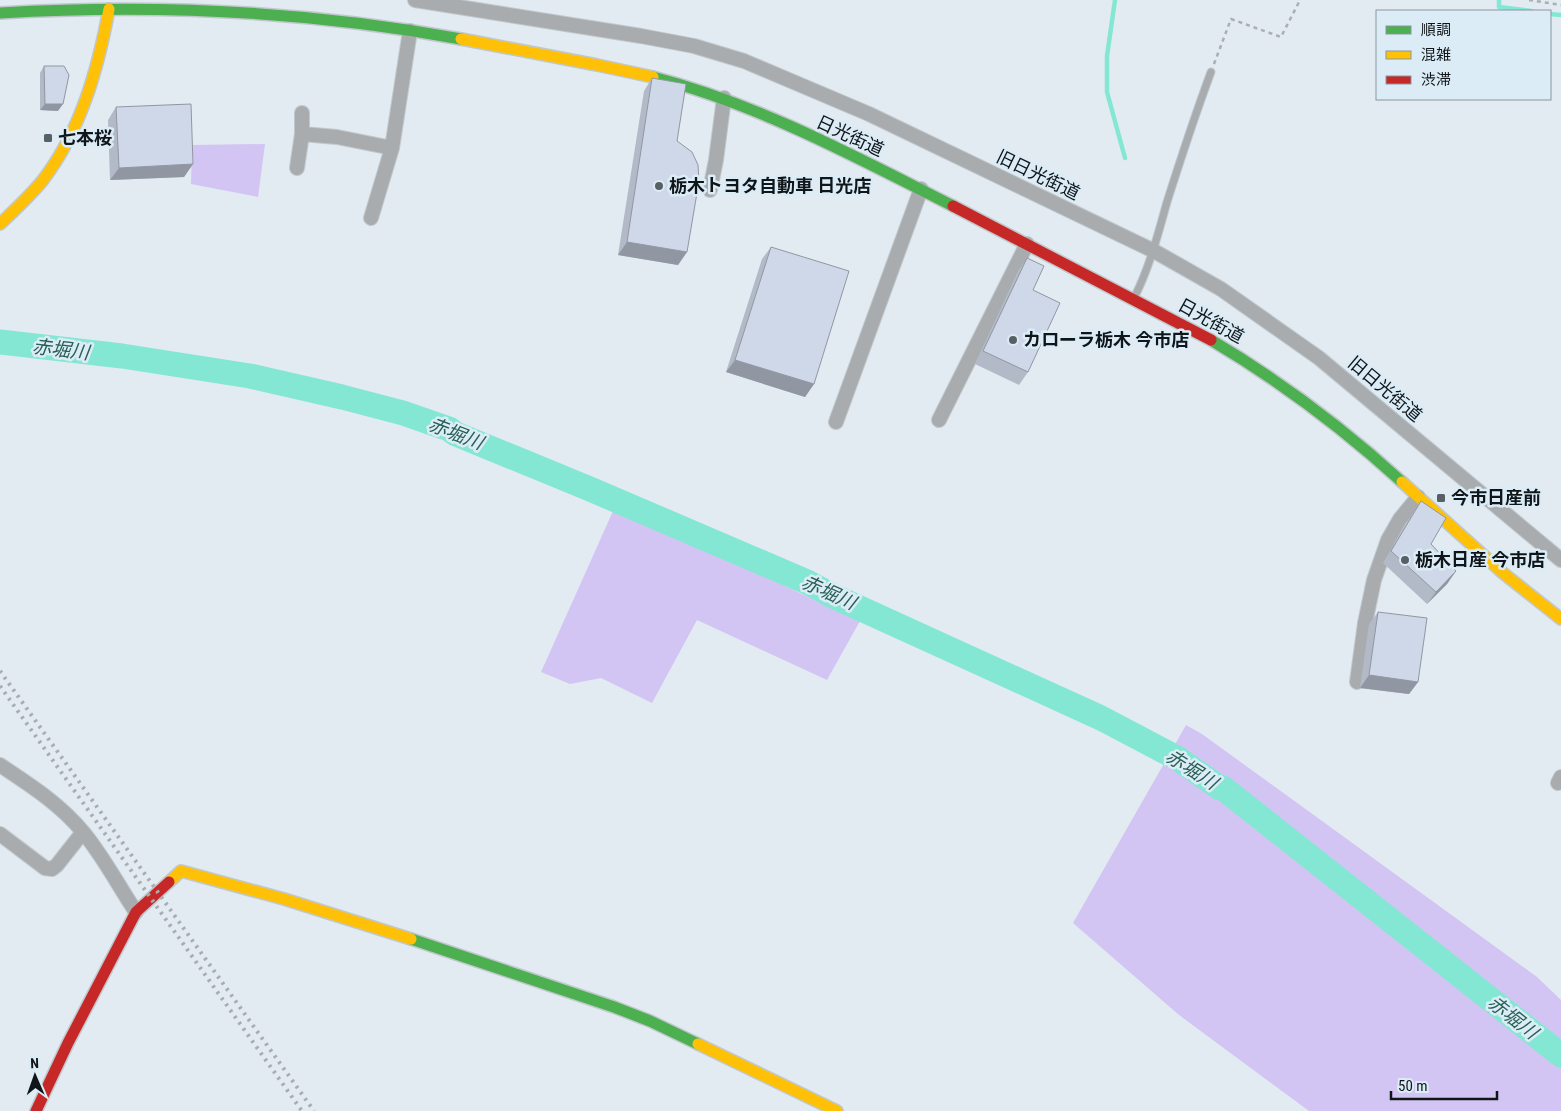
<svg xmlns="http://www.w3.org/2000/svg" width="1561" height="1111" font-family="'Roboto Condensed','Noto Sans JP',sans-serif">
  <style>
    .green { fill: #d3c5f3 }
    .lines { fill: none; stroke-linecap: round; stroke-linejoin: round }
    .stream { stroke: #84e7d3; stroke-width: 4.5 }
    .river { stroke: #84e7d3; stroke-width: 25 }
    .lane-casing { stroke: #c1c8cd; stroke-width: 9 }
    .street-casing { stroke: #c1c8cd; stroke-width: 16 }
    .fast-casing { stroke: #c1c8cd; stroke-width: 14 }
    .slow-casing { stroke: #c1c8cd; stroke-width: 14 }
    .jam-casing { stroke: #c1c8cd; stroke-width: 14 }
    .path { stroke: #aaafb0; stroke-width: 2.5; stroke-dasharray: 4 4; stroke-linecap: butt }
    .lane { stroke: #a8acae; stroke-width: 7 }
    .street { stroke: #a8acae; stroke-width: 14 }
    .fast { stroke: #4caf50; stroke-width: 11 }
    .slow { stroke: #ffc107; stroke-width: 11 }
    .jam { stroke: #c62828; stroke-width: 11 }
    .rail { stroke: #a7adb0; stroke-width: 4; stroke-dasharray: 2.5 5; stroke-linecap: butt }
    .wall { fill: #b2bac8 }
    .shaded-wall { fill: #9197a2 }
    .building { fill: #cfd8e8; stroke: #9197a2 }
    .poi-dot { fill: #586065; stroke: #dbecf7; stroke-width: 2 }
    .labels { text-anchor: middle; stroke-width: 5; stroke-linejoin: round; paint-order: stroke }
    .street-label { font-size: 18px; fill: #0f1519; stroke: #dbecf7 }
    .poi-label { font-size: 18px; font-weight: bold; fill: #0f1519; stroke: #dbecf7; text-anchor: start }
    .water-label { font-size: 19px; font-style: italic; fill: #285f52; stroke: #dbecf7 }
  </style>
  <rect width="100%" height="100%" fill="#e1ebf1"/>
  <path class="green" d="M 265,144 L 258,197 L 191,184 L 192,145 Z
    M 613,511 L 699,546 L 860,621 L 827,680 L 697,620 L 652,703 L 601,678 L 570,684 L 541,672 Z
    M 1186,725 L 1202,734 L 1537,977 L 1561,1000 L 1561,1111 L 1309,1111 L 1179,1015 L 1073,923 Z"/>
  <g class="lines">
    <path class="stream" d="M 1115,0 L 1107,56 L 1107,92 L 1125,158
      M 1499,0 L 1499,7 L 1531,11
      M 1550,14 L 1561,15"/>
    <path class="river" d="M 0,342 L 122,356 L 250,376 L 342,397 L 403,413 L 449,429 L 456,434 L 590,489 L 807,582 L 833,596 L 1101,718 L 1177,758 L 1220,788 L 1223,788 L 1561,1055"/>
    <g class="lane-casing">
      <path id="lane" d="M 1135,296 C 1150,266 1158,234 1167,202 C 1181,158 1195,115 1211,72"/>
    </g>
    <g class="street-casing">
      <path id="street" d="M 415,0 L 641,36 L 694,46 L 744,61 L 869,114 L 1154,251 L 1221,289 L 1319,358 L 1561,560
        M 302,134 L 337,137 L 392,148
        M 297,168 L 302,134 L 302,113
        M 710,190 L 716,160 L 724,98
        M 371,218 L 392,148 L 410,31
        M 939,420 L 1027,244
        M 836,422 L 921,189
        M 1357,682 L 1365,623 L 1374,580 L 1388,540 L 1400,519 L 1418,497
        M 0,765 C 30,785 60,804 83,832 C 103,856 118,885 136,912
        M 1558,783 L 1561,777
        M 0,834 L 45,868 L 52,869 L 57,865 L 83,832"/>
    </g>
    <g class="fast-casing">
      <path id="fast" d="M 0,13 C 154,4 309,11 461,39
        M 653,77 C 758,104 856,157 953,206
        M 1211,340 C 1280,381 1343,428 1402,482
        M 411,939 L 614,1007 L 650,1021 L 698,1044"/>
    </g>
    <g class="slow-casing">
      <path id="slow" d="M 461,39 L 597,65 L 653,77
        M 0,224 C 15,210 30,196 43,180 C 81,130 98,69 109,9
        M 1402,482 L 1503,573 L 1561,619
        M 169,882 L 181,871 L 284,899 L 411,939
        M 698,1044 L 837,1111"/>
    </g>
    <g class="jam-casing">
      <path id="jam" d="M 953,206 L 1211,340
        M 36,1111 L 68,1043 L 136,912 L 169,882"/>
    </g>
    <path class="path" d="M 1529,0 L 1561,5
      M 1214,64 L 1231,19 L 1281,37 L 1300,0"/>
    <use href="#lane" class="lane"/>
    <use href="#street" class="street"/>
    <use href="#fast" class="fast"/>
    <use href="#slow" class="slow"/>
    <use href="#jam" class="jam"/>
    <path class="rail" d="M 0,671 L 314,1111
      M 0,686 L 302,1111"/>
  </g>
  <path class="wall" d="M 44,66 L 58,111 L 40,110 L 40,73 Z
    M 652,78 L 677,141 L 687,252 L 678,265 L 618,255 L 644,91 Z
    M 116,107 L 193,164 L 184,177 L 110,180 L 108,120 Z
    M 771,247 L 814,384 L 805,397 L 726,372 L 762,259 Z
    M 1027,258 L 1033,290 L 1028,372 L 1019,385 L 975,364 L 1018,271 Z
    M 1421,501 L 1431,544 L 1456,571 L 1447,584 L 1427,604 L 1383,563 L 1412,514 Z
    M 1378,612 L 1418,682 L 1409,694 L 1360,688 L 1369,624 Z"/>
  <path class="shaded-wall" d="M 45,104 L 63,104 L 58,111 L 40,110 Z
    M 193,164 L 184,177 L 110,180 L 119,168 Z
    M 627,242 L 687,252 L 678,265 L 618,255 Z
    M 735,360 L 814,384 L 805,397 L 726,372 Z
    M 1456,571 L 1447,584 L 1427,604 L 1436,592 Z
    M 1369,675 L 1418,682 L 1409,694 L 1360,688 Z"/>
  <path class="building" d="M 44,66 L 64,66 L 69,75 L 63,104 L 45,104 Z
    M 652,78 L 686,84 L 677,141 L 692,152 L 698,165 L 699,181 L 687,252 L 627,242 Z
    M 191,104 L 193,164 L 119,168 L 116,107 Z
    M 771,247 L 849,271 L 814,384 L 735,360 Z
    M 1027,258 L 1044,266 L 1033,290 L 1060,303 L 1028,372 L 983,351 Z
    M 1421,501 L 1446,518 L 1431,544 L 1456,571 L 1436,592 L 1391,551 Z
    M 1378,612 L 1427,618 L 1418,682 L 1369,675 Z"/>
  <g class="poi-dot">
    <rect x="43" y="133" width="10" height="10" rx="2.5"/>
    <circle cx="659" cy="186" r="5"/>
    <circle cx="1013" cy="340" r="5"/>
    <rect x="1436" y="493" width="10" height="10" rx="2.5"/>
    <circle cx="1405" cy="560" r="5"/>
  </g>
  <g class="labels">
    <g class="street-label">
      <text transform="translate(850 136) rotate(25)" y="6">日光街道</text>
      <text transform="translate(1038 175) rotate(26)" y="6">旧日光街道</text>
      <text transform="translate(1211 321) rotate(29)" y="6">日光街道</text>
      <text transform="translate(1385 389) rotate(40)" y="6">旧日光街道</text>
    </g>
    <g class="poi-label">
      <text x="58" y="144">七本桜</text>
      <text x="669" y="192">栃木トヨタ自動車 日光店</text>
      <text x="1023" y="346">カローラ栃木 今市店</text>
      <text x="1451" y="504">今市日産前</text>
      <text x="1415" y="566">栃木日産 今市店</text>
    </g>
    <g class="water-label">
      <text transform="translate(61 349) rotate(7)" y="7">赤堀川</text>
      <text transform="translate(456 433) rotate(21)" y="7">赤堀川</text>
      <text transform="translate(829 592) rotate(24)" y="7">赤堀川</text>
      <text transform="translate(1192 769) rotate(32)" y="7">赤堀川</text>
      <text transform="translate(1513 1017) rotate(38)" y="7">赤堀川</text>
    </g>
  </g>
  <rect x="1376" y="10" width="175" height="90" fill="#dbecf7" stroke="#89969e"/>
  <rect x="1386" y="26" width="25" height="8" fill="#4caf50" stroke="#89969e"/>
  <text x="1421" y="35" font-size="15" fill="#0f1519">順調</text>
  <rect x="1386" y="51" width="25" height="8" fill="#ffc107" stroke="#89969e"/>
  <text x="1421" y="60" font-size="15" fill="#0f1519">混雑</text>
  <rect x="1386" y="76" width="25" height="8" fill="#c62828" stroke="#89969e"/>
  <text x="1421" y="85" font-size="15" fill="#0f1519">渋滞</text>
  <g transform="translate(35 1076) rotate(358)" stroke="#dbecf7" stroke-width="4" paint-order="stroke">
  <path d="M0-4L9 19L0 12L-9 19Z" fill="#0f1519"/>
  <text y="-8" font-size="14" font-weight="bold" text-anchor="middle" fill="#0f1519">N</text>
  </g>
  <path d="M1391 1091v8h106v-8" fill="none" stroke="#0f1519" stroke-width="2.5"/>
  <text x="1398" y="1091" font-size="15" fill="#0f1519" stroke="#dbecf7" stroke-width="4" paint-order="stroke">50 m</text>
</svg>
